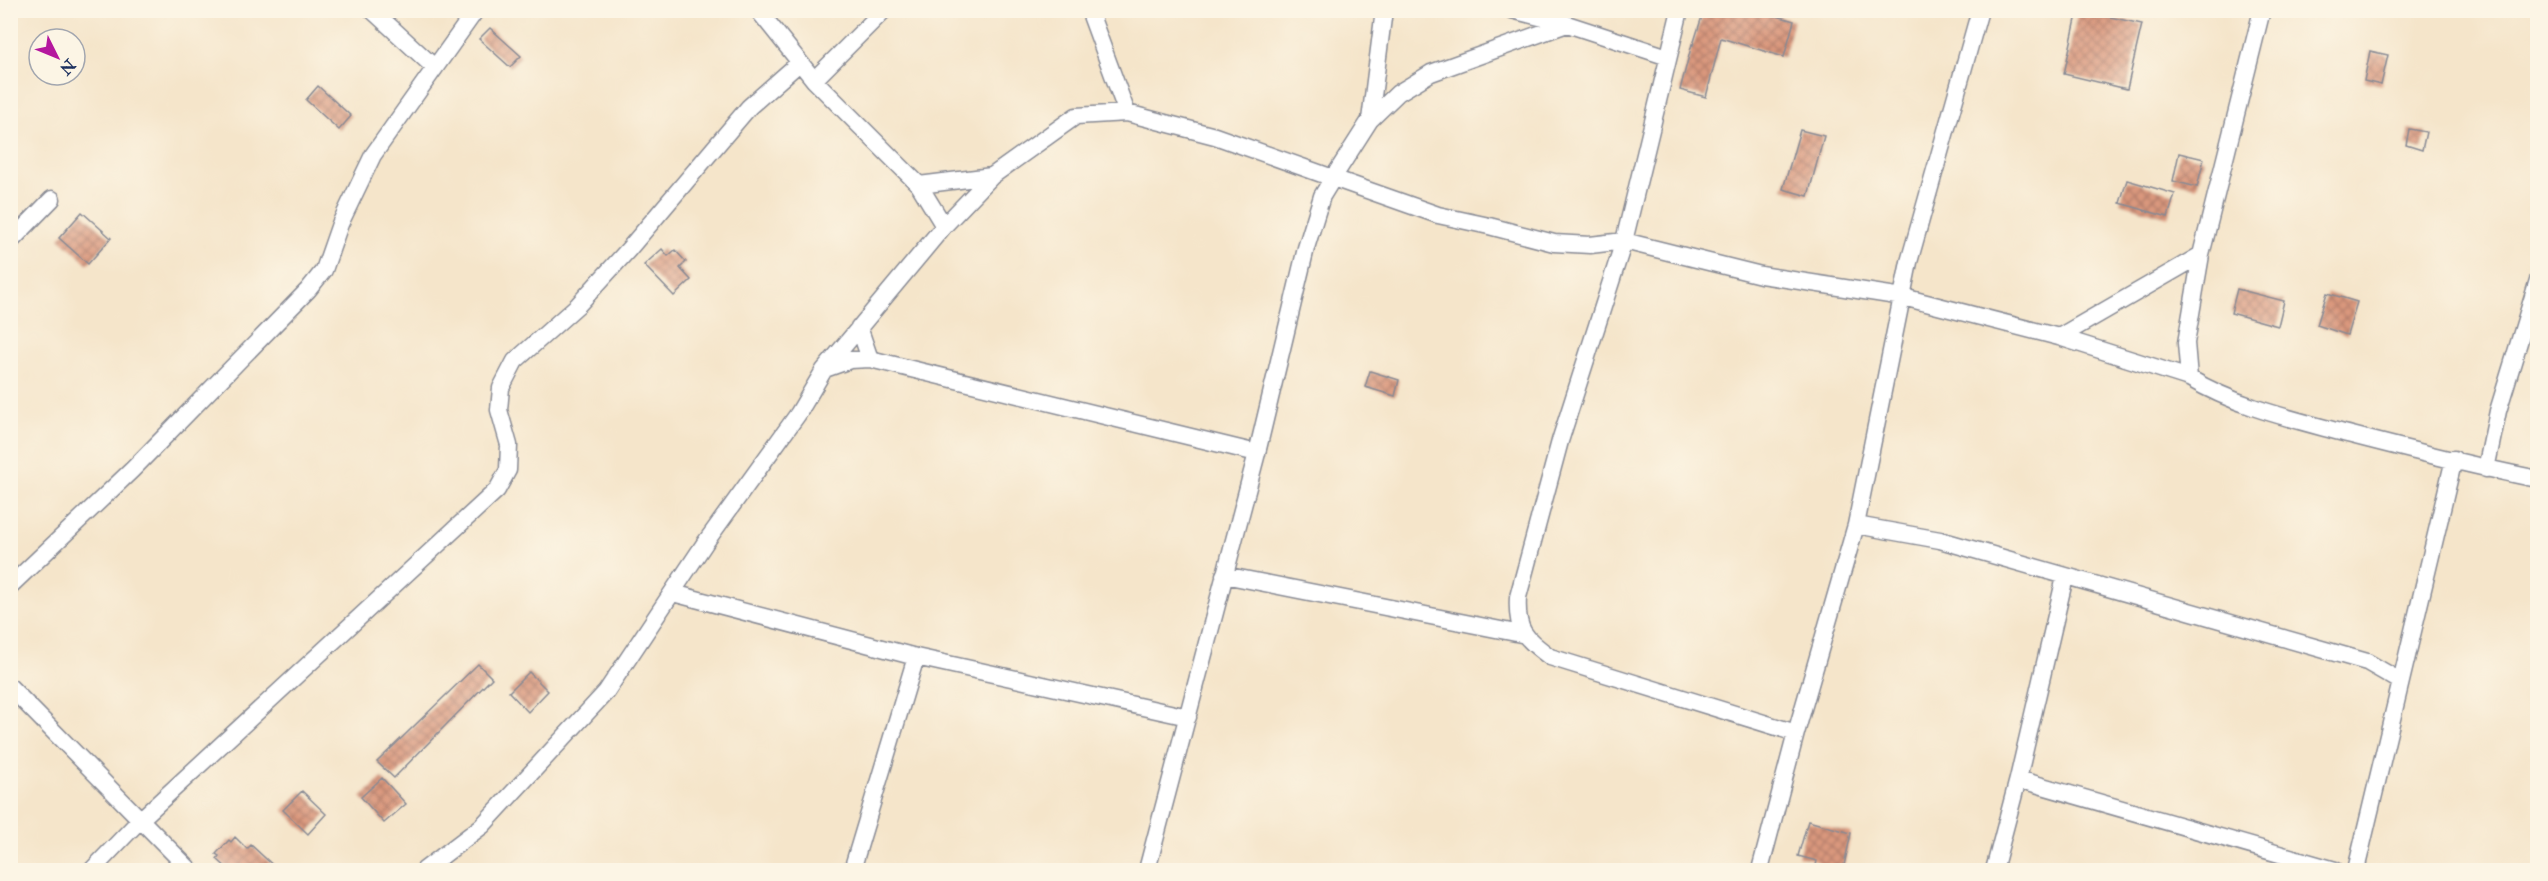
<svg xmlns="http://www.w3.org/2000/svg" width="2548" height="881" font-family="'IM FELL Double Pica',serif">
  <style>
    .building { fill: url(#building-cross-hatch) }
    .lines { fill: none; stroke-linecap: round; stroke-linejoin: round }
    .street-casing { stroke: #888a94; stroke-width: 19 }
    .street { stroke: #fff; stroke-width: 16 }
  </style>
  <defs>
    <pattern id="building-cross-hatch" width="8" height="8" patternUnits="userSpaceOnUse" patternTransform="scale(1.5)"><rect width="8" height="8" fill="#da987d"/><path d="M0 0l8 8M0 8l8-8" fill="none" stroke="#b07c6a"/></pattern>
  </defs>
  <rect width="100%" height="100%" fill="#fcf5e5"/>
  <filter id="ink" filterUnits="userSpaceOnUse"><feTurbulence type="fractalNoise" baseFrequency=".0167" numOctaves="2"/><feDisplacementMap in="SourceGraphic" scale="12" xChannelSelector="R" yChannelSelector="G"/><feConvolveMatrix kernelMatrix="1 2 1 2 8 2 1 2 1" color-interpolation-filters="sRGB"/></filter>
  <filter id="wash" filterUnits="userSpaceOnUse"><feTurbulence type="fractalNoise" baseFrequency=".008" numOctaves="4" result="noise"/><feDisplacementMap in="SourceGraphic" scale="24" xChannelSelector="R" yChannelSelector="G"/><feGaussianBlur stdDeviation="1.35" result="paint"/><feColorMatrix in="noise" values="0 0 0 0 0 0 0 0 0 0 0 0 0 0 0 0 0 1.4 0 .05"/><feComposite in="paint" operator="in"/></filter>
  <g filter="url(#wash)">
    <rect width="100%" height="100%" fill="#f5e5ca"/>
    <g id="blocks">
      <path class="building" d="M 1704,10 L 1756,10 L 1794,21 L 1784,57 L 1721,38 L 1706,97 L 1680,90 L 1692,44 L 1693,45 Z
        M 2078,10 L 2142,24 L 2127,89 L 2064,74 Z
        M 490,28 L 521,56 L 510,67 L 479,39 Z
        M 2370,51 L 2388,55 L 2381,85 L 2364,81 Z
        M 318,86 L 351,116 L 339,130 L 306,100 Z
        M 2409,129 L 2426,132 L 2422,150 L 2406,145 Z
        M 1800,130 L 1824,136 L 1808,196 L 1783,189 Z
        M 2179,153 L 2204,159 L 2197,187 L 2173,181 Z
        M 2127,180 L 2175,194 L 2168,217 L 2120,203 Z
        M 82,212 L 111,238 L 88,264 L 59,238 Z
        M 662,249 L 668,256 L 675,250 L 686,262 L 680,268 L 691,280 L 674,296 L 644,265 Z
        M 2237,289 L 2284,301 L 2278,326 L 2231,313 Z
        M 2327,293 L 2357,302 L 2347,335 L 2317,325 Z
        M 1370,371 L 1399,380 L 1395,396 L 1365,387 Z
        M 478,664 L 492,678 L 394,778 L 377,762 Z
        M 529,672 L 548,691 L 528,712 L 509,692 Z
        M 382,778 L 406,804 L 384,823 L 361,797 Z
        M 302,791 L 326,814 L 308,834 L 283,810 Z
        M 1808,821 L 1851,833 L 1843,870 L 1815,870 L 1817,861 L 1798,856 Z
        M 235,837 L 247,849 L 251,845 L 278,870 L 229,870 L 217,859 L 219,856 L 216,854 L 229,840 L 231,842 Z"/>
    </g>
  </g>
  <g filter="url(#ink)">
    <use href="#blocks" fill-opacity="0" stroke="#888a94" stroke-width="1.5"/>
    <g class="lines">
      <g class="street-casing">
        <path id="street" d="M 372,10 L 435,68
          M 1089,10 L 1127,113
          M 1512,10 L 1567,24
          M 814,80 L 884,10
          M 1370,120 L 1384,10
          M 919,185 L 992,176
          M 944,226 L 992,176 L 1076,116 L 1127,113 L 1215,136 L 1333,178 L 1370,120 L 1398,93 L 1431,73 L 1567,24 L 1668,57
          M 10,242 L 52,199
          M 2201,255 L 2186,343 L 2189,378 C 2236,406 2288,418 2340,432 C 2406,449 2471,466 2538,479
          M 859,327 L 870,359
          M 2059,337 L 2201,255 L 2262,10
          M 825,369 L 850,360 L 870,359 L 1257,453
          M 2486,469 L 2498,411 L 2538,280
          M 1856,525 L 1940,540 L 2367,662 L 2400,681
          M 1224,575 L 1521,634
          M 10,586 L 132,470 L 308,290 L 324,270 L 340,224 L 373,155 L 476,10
          M 673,593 L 916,657 L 852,870
          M 916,657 L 1188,717
          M 10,687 L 190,870
          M 1796,733 L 1550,657 C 1524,637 1516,631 1518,597 L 1560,441 L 1624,241 L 1761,275 L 1903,297 L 2059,337 L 2189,378
          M 2018,779 L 2335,870
          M 92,870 L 140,820 L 497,490 L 508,470 L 509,445 L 499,410 L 501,388 L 515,361 L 578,305 L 628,250 L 749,107 L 799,63
          M 424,870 L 482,826 L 606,692 L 705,543 L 798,414 L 824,370 L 944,226 L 919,185 L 814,80 L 758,10
          M 1147,870 L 1257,453 L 1306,248 L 1322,196 L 1333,178 L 1438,215 L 1489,226 L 1554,243 L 1590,245 L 1624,241 L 1680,10
          M 1760,870 L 1796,733 L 1856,525 L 1909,262 L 1980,10
          M 1994,870 L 2018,779 L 2065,577
          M 2356,870 L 2454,459"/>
      </g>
      <use href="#street" class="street"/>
    </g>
  </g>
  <rect width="2548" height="881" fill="none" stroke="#fcf5e5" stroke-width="36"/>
  <g transform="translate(57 57) rotate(133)"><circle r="28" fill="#fcf5e5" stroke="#a2a6af" stroke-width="1.5"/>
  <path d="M0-4.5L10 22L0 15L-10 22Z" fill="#b5179e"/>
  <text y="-9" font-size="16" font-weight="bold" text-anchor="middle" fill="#1b2f5e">N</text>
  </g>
</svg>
